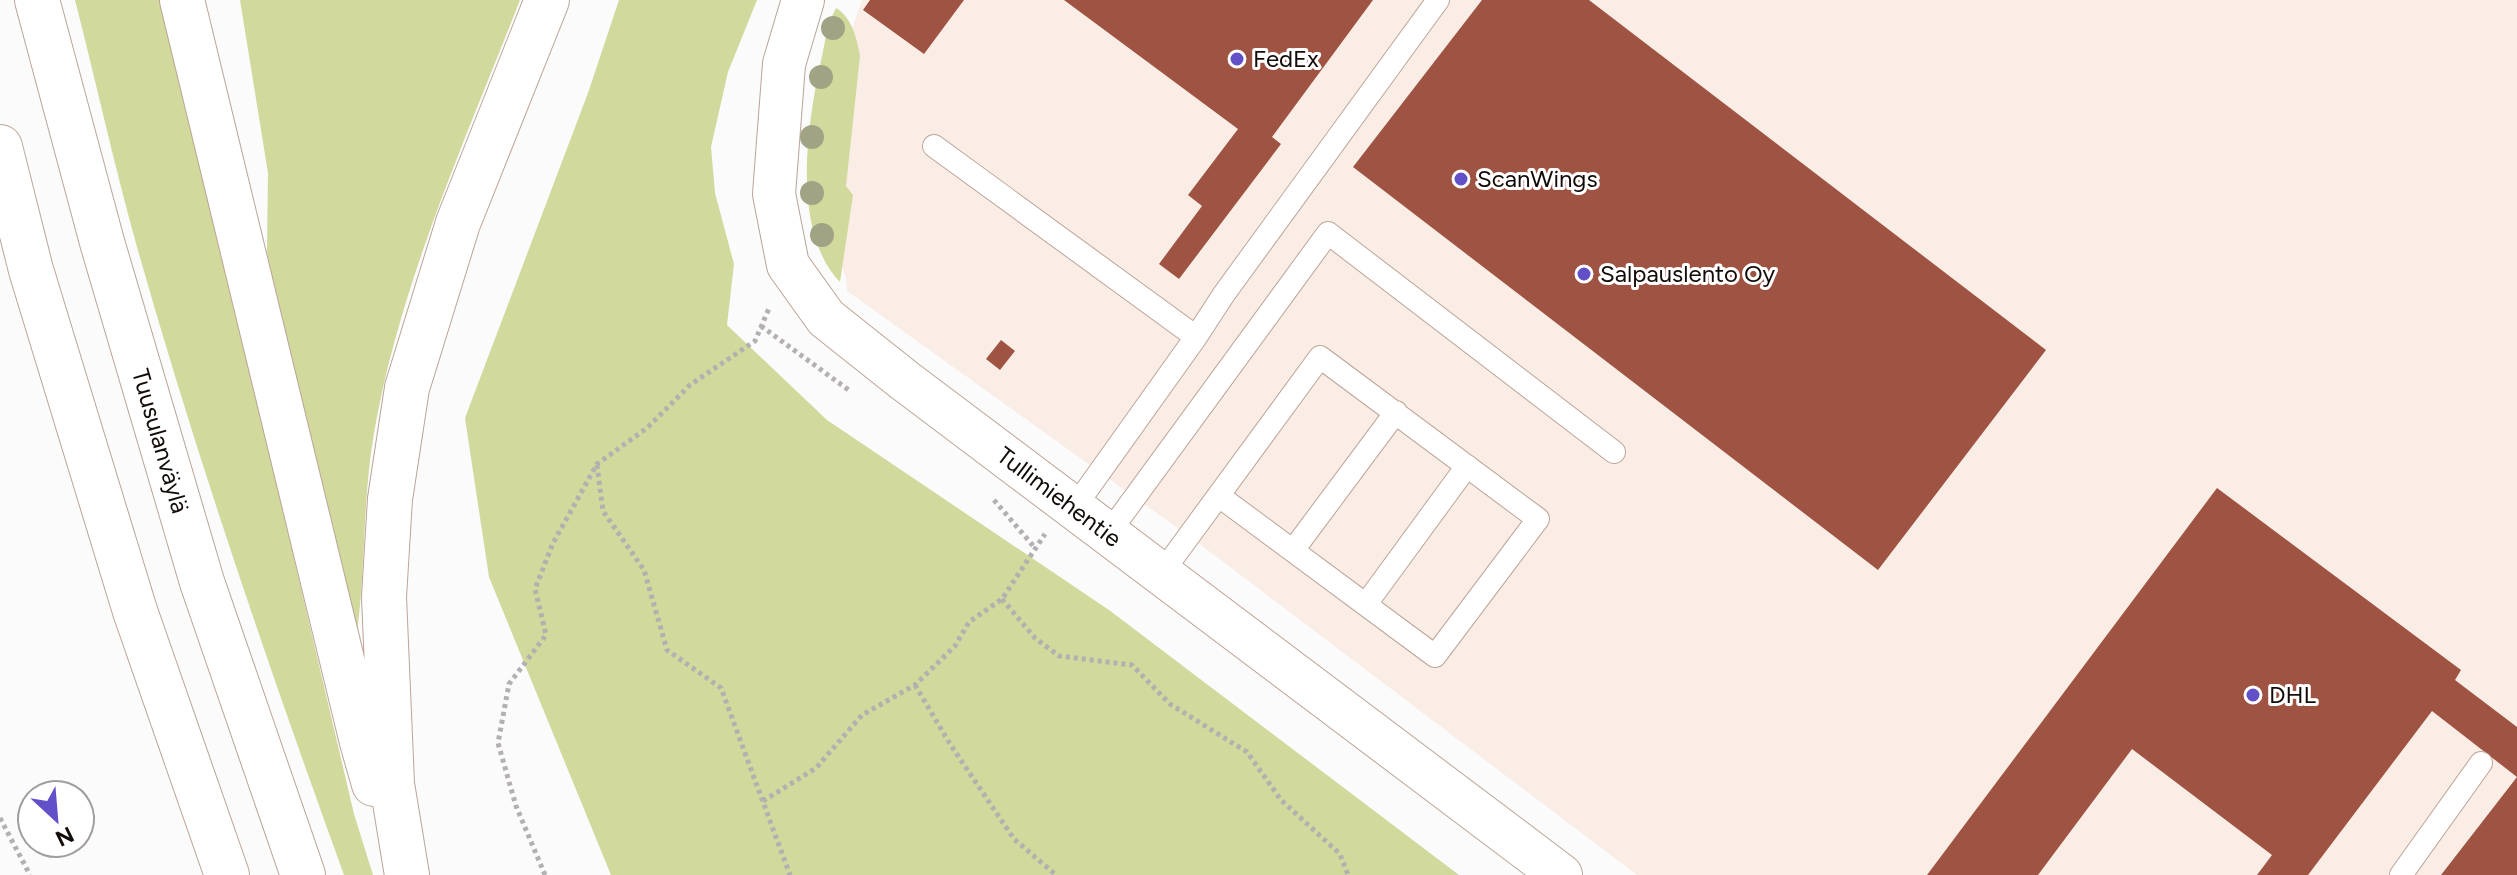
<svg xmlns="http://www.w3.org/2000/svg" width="2517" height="875" font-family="Figtree,sans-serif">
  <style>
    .built { fill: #faede5 }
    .green { fill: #d1d99d }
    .building { fill: #9f5343 }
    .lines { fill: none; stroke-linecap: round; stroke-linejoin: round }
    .service-casing { stroke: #bca496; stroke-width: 24 }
    .minor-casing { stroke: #bca496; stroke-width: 44 }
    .motorway-casing { stroke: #bca496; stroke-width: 46 }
    .path { stroke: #b3b0af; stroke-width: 5; stroke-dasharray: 4 4; stroke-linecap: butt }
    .service { stroke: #fff; stroke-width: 22 }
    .minor { stroke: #fff; stroke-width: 42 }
    .motorway { stroke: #fff; stroke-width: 44 }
    .tree { fill: #a0a484 }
    .poi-dot { fill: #6150c8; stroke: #fff; stroke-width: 3 }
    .labels { text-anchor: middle; stroke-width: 6; stroke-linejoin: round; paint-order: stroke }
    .poi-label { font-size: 24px; fill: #130b07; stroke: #fff; text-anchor: start }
    .street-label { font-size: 24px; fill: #130b07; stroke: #fff }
  </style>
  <rect width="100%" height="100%" fill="#fbfbfb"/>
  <path class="built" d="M 862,0 L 2517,0 L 2517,875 L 1637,875 L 1189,536 L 847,291 L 846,278 L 829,234 L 821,120 Z"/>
  <path class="green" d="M 75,0 L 163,0 L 354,814 L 373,875 L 344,875 C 269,668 197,459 137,247 C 114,165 96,82 75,0 Z
    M 240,0 L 520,0 C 465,141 400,283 374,433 C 362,502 366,572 356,640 L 315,481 L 267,252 L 268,173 Z
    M 619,0 L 757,0 L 728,72 L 711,147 L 715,193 L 734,264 L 727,325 L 827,420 L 1109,610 L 1459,875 L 611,875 L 489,577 L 465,418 L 588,93 Z
    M 836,8 C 852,17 857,39 860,56 L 846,186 L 853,195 L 840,282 C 791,231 807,125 821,61 C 825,43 827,24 836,8 Z"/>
  <path class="building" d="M 870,0 L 964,0 L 924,54 L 863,10 Z
    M 1064,0 L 1373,0 L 1272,137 L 1281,144 L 1179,279 L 1159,264 L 1202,206 L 1188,195 L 1238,129 Z
    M 1482,0 L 1589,0 L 2046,350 L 1878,570 L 1353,167 Z
    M 1001,340 L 1015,351 L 1000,370 L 986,359 Z
    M 2217,488 L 2461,670 L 2455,680 L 2517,727 L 2517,777 L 2432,711 L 2308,875 L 2257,875 L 2272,855 L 2132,749 L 2038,875 L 1927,875 Z
    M 2517,777 L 2517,875 L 2441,875 Z"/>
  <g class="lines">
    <g class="service-casing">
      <path id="service" d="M 934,146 L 1196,337
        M 1074,508 L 1196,337 L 1224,294 L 1438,0
        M 1108,534 L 1328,233 L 1614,452
        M 1294,549 L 1396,412
        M 1161,574 L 1320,357 L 1538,519 L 1435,656 L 1219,496
        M 1366,604 L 1467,466
        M 2401,875 L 2481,763"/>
    </g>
    <g class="minor-casing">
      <path id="minor" d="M 803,0 L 784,64 L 774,194 L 788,265 L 826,318 L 904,380 L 1561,875"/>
    </g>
    <g class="motorway-casing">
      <path id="motorway" d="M 37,0 L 102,242 L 202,582 L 303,875
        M 182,0 L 362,742 L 374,784
        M 0,147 L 31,270 L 135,611 L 227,875
        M 407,875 L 392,784 L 384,597 L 390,499 L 407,388 L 458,223 L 547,0"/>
    </g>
    <path class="path" d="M 761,326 L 850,391
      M 597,465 L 603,511 L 644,570 L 667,650 L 721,688 L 790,875
      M 994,500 L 1035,548
      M 1002,599 L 1035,638 L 1059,656 L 1132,665 L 1170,704 L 1247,752 L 1281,800 L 1340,854 L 1348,875
      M 915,685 L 950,744 L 1014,839 L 1056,875
      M 763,801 L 816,768 L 862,715 L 915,685 L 955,646 L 969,622 L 1002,599 L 1045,534
      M 0,818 L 30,875
      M 545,875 L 516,806 L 498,743 L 509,684 L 546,635 L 535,589 L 553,543 L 597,464 L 647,428 L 690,385 L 755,341 L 770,306"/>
    <use href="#service" class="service"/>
    <use href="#minor" class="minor"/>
    <use href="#motorway" class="motorway"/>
  </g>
  <g class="tree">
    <circle cx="833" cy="28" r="12"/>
    <circle cx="821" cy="77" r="12"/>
    <circle cx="812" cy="137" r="12"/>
    <circle cx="812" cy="193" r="12"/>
    <circle cx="822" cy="235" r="12"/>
  </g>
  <g class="poi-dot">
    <circle cx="1237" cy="59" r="8"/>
    <circle cx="1461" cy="179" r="8"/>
    <circle cx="1584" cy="274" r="8"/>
    <circle cx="2253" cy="695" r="8"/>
  </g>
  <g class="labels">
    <g class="poi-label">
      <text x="1253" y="67">FedEx</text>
      <text x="1477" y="187">ScanWings</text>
      <text x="1600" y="282">Salpauslento Oy</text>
      <text x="2269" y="703">DHL</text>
    </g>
    <g class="street-label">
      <text transform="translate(160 441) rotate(74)" y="8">Tuusulanväylä</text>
      <text transform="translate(1059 497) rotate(37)" y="8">Tullimiehentie</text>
    </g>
  </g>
  <g transform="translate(56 819) rotate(154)"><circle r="38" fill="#ffffff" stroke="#a19d9c" stroke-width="2"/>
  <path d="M0-6L14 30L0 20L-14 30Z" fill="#6150c8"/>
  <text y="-12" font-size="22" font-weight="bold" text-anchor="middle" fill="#130b07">N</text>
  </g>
</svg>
